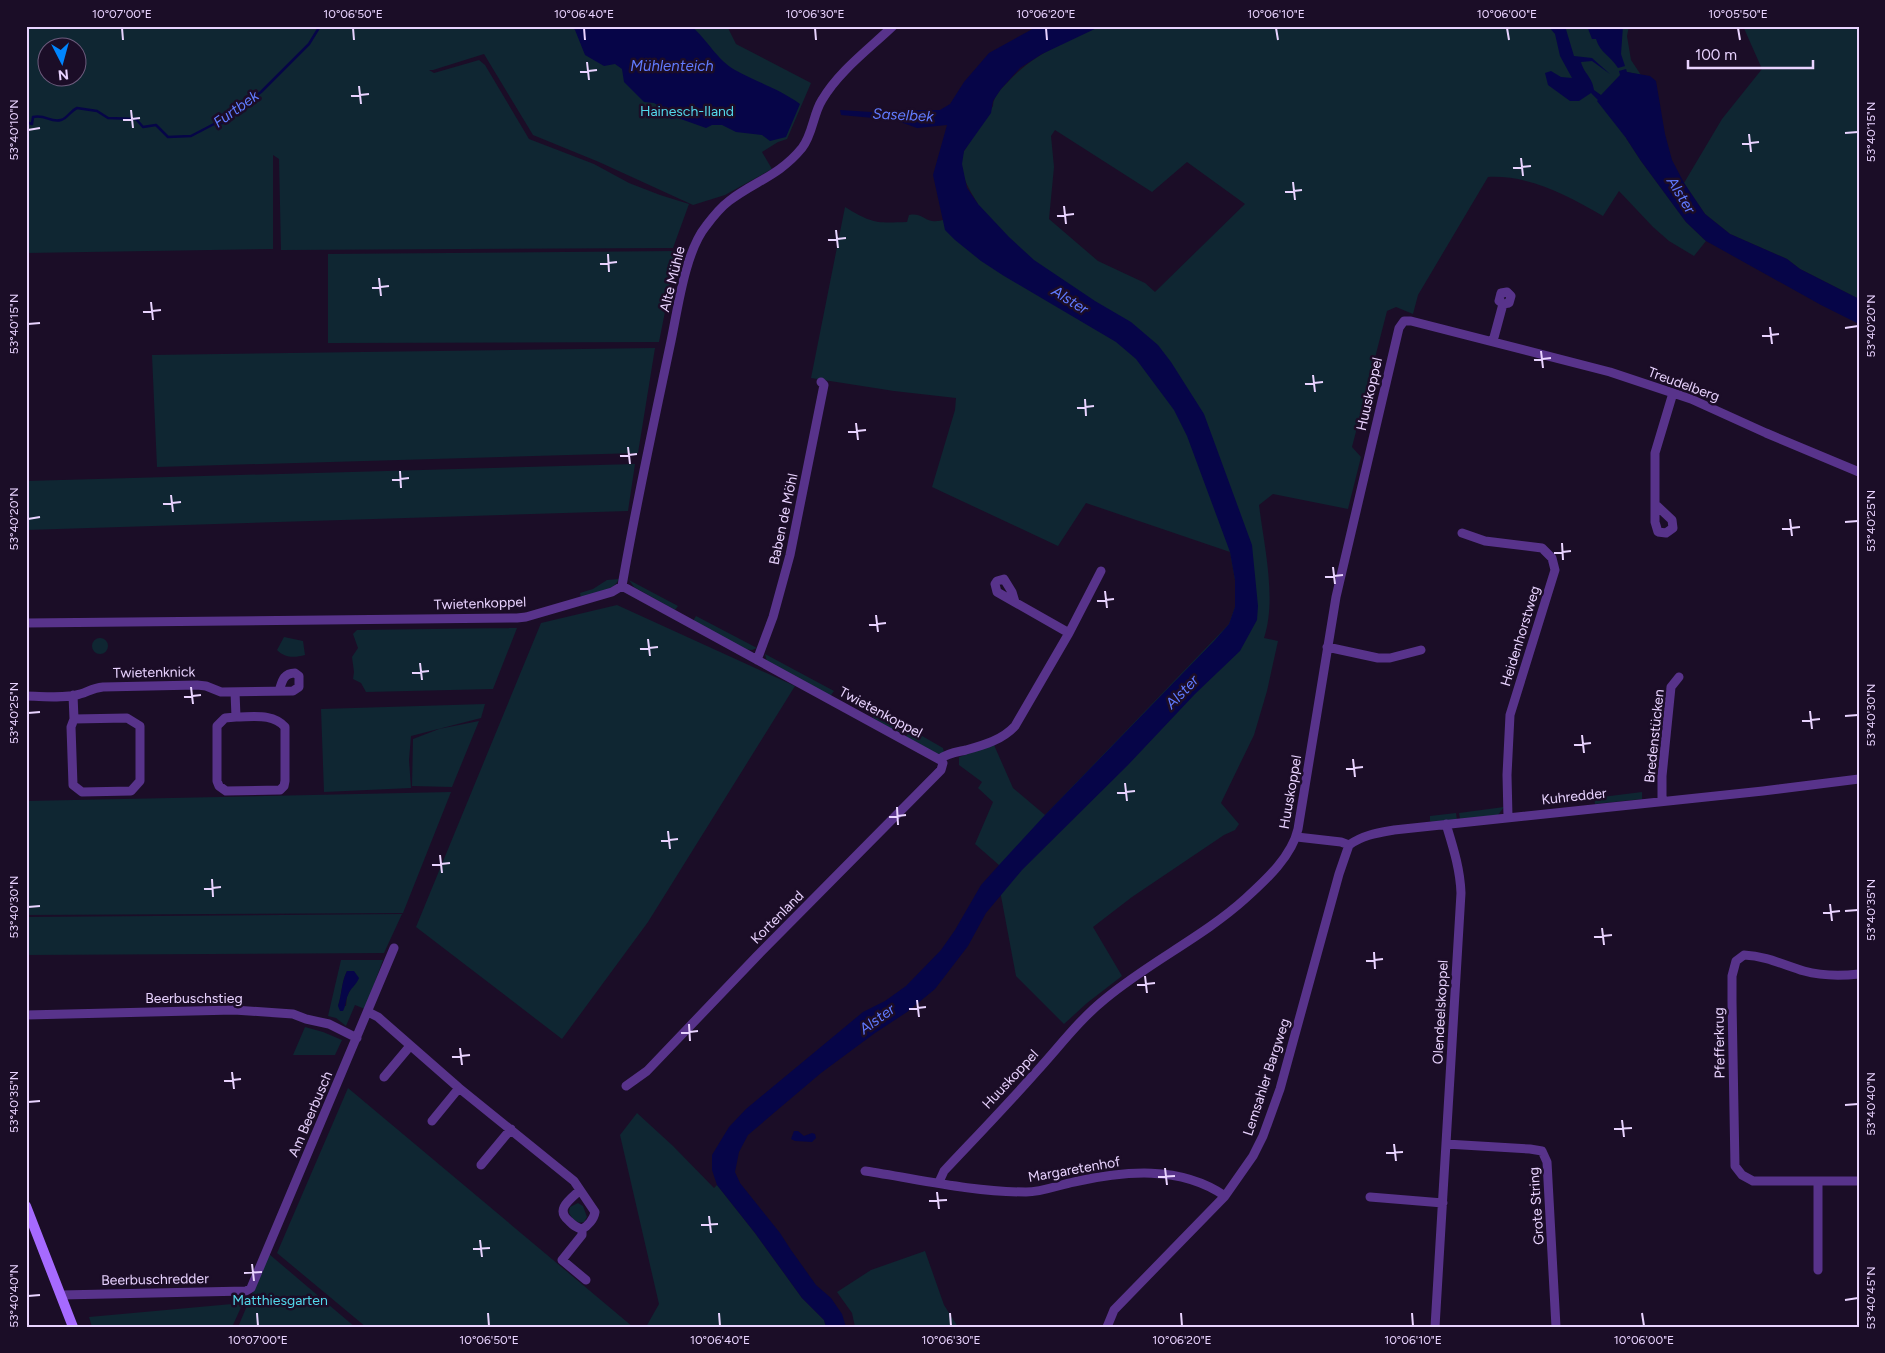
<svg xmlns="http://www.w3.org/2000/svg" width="1885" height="1353" font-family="Figtree,sans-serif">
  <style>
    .green { fill: #0f2632; fill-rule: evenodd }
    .water { fill: #060548 }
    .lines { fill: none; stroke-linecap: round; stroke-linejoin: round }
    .stream { stroke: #060548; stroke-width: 2.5 }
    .street { stroke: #58338b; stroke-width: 9 }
    .secondary { stroke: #a66aff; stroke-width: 10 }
    .ticks { fill: none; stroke: #e9d3ff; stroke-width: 2 }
    .labels { text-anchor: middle; stroke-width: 5; stroke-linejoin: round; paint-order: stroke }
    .park-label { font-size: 14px; fill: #53d8eb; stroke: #1b0d27 }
    .street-label { font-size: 14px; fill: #e9d3ff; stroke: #1b0d27 }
    .water-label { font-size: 15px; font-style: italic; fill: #617bff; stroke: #1b0d27 }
    .neatline { fill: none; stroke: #e9d3ff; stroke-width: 2 }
    .ticks-label { font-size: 12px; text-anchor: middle; fill: #e9d3ff }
  </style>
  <rect width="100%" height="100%" fill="#1b0d27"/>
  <path class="green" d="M 26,26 L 727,26 L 736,44 L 811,83 L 787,139 L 778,142 L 762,152 L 772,169 L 725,195 L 693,205 L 599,162 L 533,135 L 484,54 L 433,70 L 429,70 L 434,73 L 479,60 L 485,65 L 529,139 L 594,164 L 629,183 L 660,195 L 689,204 L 673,248 L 281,250 L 279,159 L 273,155 L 273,249 L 26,253 ZM 48,48 L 78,48 L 78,78 L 48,78 Z
    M 1101,26 L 1629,26 L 1627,36 L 1631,60 L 1641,75 L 1627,72 L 1626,138 L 1641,161 L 1686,222 L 1706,241 L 1694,256 L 1669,241 L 1653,227 L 1619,191 L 1603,216 C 1567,195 1530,175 1488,177 L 1418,295 L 1413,314 L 1396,307 L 1387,311 L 1352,447 L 1361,457 L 1348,509 L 1273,494 L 1259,505 C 1264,546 1277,599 1264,638 L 1278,641 L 1267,691 L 1254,735 L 1221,803 L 1239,824 L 1235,830 L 1224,835 L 1132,897 L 1093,927 L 1122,976 L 1087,1003 L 1064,1024 L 1016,976 L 1001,896 L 999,865 L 975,844 L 993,802 L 978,788 L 982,782 L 959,765 L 959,757 L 994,745 L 1013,788 L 1045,815 L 1229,624 L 1235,607 L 1235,580 L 1230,552 L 1086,503 L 1058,546 L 932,487 L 955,410 L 956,398 L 894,391 L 811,378 L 845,207 C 873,224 876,223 907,222 L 909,215 C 921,213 922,219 932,221 C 946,223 965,210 978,204 C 968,187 957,172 964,151 L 993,106 C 993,97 1001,89 1007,83 C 1033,54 1066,41 1101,26 ZM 1055,130 L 1152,192 L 1187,162 L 1245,204 L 1155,292 L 1145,283 L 1098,261 L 1049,219 L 1054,167 L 1051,136 Z
    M 1743,26 L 1859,26 L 1859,299 L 1800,269 L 1787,259 L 1730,234 L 1705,214 L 1684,183 L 1722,119 L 1762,69 Z
    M 677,251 L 659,342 L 328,343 L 328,254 Z
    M 655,348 L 638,453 L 157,467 L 152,355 Z
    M 635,464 L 628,511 L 26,530 L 26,481 Z
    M 619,579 C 613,592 593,594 581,598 L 580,593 L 593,589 L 607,580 Z
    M 629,580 L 678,606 L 675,610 L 634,587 Z
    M 617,605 L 795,686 L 648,922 L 562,1039 L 416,927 L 541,623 Z
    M 696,616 L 757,648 L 752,650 L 744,649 L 693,621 Z
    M 517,628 L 493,689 L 366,692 L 361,683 L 353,679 L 354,672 L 352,657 L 358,648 L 353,634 L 357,630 Z
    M 284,637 L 303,641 L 305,655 C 294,658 285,658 277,650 Z
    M92 646a8 8 0 1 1 16 0a8 8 0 1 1-16 0Z
    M 765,654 L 834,691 L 831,695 L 829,696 L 767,662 Z
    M 485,704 L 481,718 L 411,736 L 409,760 L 411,788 L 324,792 L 321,709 Z
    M 874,713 L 902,725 L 899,731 L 897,732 L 873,718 Z
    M 479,721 L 452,787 L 412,786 L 413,739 L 439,729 Z
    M 910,729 L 943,748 L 944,753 L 938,754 L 906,737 Z
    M 451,792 L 403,913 L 26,915 L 26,801 Z
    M 1642,792 L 1642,799 L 1595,804 L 1594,798 Z
    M 1504,807 L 1498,815 L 1460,819 L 1459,813 Z
    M 1456,813 L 1457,820 L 1432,822 L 1430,821 L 1430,816 Z
    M 402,914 L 384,953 L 26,955 L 26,917 Z
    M 341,960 L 383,960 L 365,1009 L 355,1005 L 346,1026 L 336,1018 L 328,1016 ZM 347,971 L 351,989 L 347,996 L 346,1006 L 338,1006 C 342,995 341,983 347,971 Z
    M 305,1027 L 323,1032 L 342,1040 L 335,1055 L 293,1055 Z
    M 348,1088 L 633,1327 L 366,1327 L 277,1253 Z
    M 637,1113 L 673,1146 L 714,1188 L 717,1185 L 755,1233 L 802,1298 L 824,1320 L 826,1327 L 646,1327 L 659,1304 L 620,1135 Z
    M 578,1203 L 583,1206 L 587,1217 L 584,1222 C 576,1224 571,1218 569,1212 L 570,1207 Z
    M 925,1251 L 944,1305 L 958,1327 L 855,1327 L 852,1313 L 837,1292 L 871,1270 Z
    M 269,1254 L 355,1327 L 238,1327 Z
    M 243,1303 L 232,1327 L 92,1327 L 89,1317 Z"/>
  <path class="water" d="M 571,26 L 691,26 C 707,39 717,60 735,70 C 756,82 780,89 800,104 L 786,137 L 770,141 L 762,135 L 736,132 L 722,125 L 712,125 L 706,128 L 678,118 L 671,119 L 668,117 L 667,111 L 654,103 L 644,102 L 624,82 L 622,69 L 615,64 L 604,66 L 585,55 L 575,30 Z
    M 1038,26 L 1101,26 L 1042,54 L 1020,68 L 1001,89 L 993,101 L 991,113 L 964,151 L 962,164 L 967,188 L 978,204 L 1009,237 L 1034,260 L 1095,301 L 1131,322 L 1158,345 L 1171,362 L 1204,414 L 1252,545 L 1258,606 L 1257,620 L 1240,651 L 1195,694 L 1128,765 L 1022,870 L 986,913 L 968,946 L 935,989 L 907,1012 L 875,1033 L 821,1073 L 748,1135 L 739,1152 L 735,1172 L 740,1183 L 780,1233 L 791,1250 L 816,1285 L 831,1298 L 842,1314 L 846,1327 L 826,1327 L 824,1320 L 802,1298 L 755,1233 L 717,1185 L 712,1170 L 712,1155 L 729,1127 L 746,1109 L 863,1012 L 885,1001 L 906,986 L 941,950 L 955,930 L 981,885 L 999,865 L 1045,815 L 1214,641 L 1229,624 L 1235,607 L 1235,580 L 1230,552 L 1187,436 L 1174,410 L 1136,359 L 1116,342 L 1004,276 L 981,261 L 955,240 L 945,230 L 933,175 L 947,125 L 917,128 L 895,120 L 841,115 L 840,110 L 887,113 L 897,110 L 940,110 L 950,104 L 964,82 L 989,53 Z
    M 1548,26 L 1565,26 L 1574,56 L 1592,58 L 1610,74 L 1592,61 L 1581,62 C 1584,74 1592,76 1594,90 L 1601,95 L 1620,75 L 1619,71 L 1626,69 L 1627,72 L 1650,76 L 1656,81 L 1665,134 L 1672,160 L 1684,183 L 1705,214 L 1730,234 L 1787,259 L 1800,269 L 1859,299 L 1859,324 L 1821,305 L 1706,241 L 1686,222 L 1641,161 L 1626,138 L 1597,101 L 1598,100 L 1591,93 L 1579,101 L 1570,101 L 1548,85 L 1545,73 L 1551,71 L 1561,77 L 1572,78 L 1560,56 L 1555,34 Z
    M 1587,26 L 1623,26 L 1621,54 L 1625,66 L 1618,68 C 1611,56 1600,53 1596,39 L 1592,39 Z
    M 347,971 L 354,971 L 359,978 C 356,986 350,988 348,995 C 345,1001 346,1006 343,1011 L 340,1011 L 338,1006 C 342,995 341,983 347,971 Z
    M 794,1131 L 798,1131 L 804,1136 L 812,1133 L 815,1134 L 816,1138 L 812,1142 L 795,1141 L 791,1139 Z"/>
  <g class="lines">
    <path class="stream" d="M 26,122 L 32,124 L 33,117 C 46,114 50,123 61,120 C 68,118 70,111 77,108 L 97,111 L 108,118 L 136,119 L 143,127 L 156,125 L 168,137 L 191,136 L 214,124 L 222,123 L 228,116 L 261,92 L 309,44 L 320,26"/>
    <path class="street" d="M 1493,341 L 1503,304 L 1509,303 L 1511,296 L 1507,292 L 1501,293 L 1499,301 L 1503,304
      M 1655,504 L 1672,520 L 1673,528 L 1666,533 L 1658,532 L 1655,522 L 1655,453 L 1673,393
      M 1462,533 L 1485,541 L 1542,548 L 1552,558 L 1555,570 L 1510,715 L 1507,775 L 1508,817
      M 622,586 C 636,504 654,422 671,341 C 678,308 685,252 706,226 C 712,218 721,207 729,201 C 755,181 779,176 802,148 C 813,134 813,114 822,100 C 839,71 869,49 893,26
      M 1015,602 L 1012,592 L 1004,579 L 997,581 L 995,584 L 997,592 L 1069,633
      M 26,623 L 517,618 L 526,617 L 612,592 L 622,586 L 942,761 L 943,763 L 941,770 L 757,956 L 647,1071 L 626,1086
      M 1327,647 L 1378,658 L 1390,658 L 1421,650
      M 757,660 L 773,617 L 790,555 L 824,385 L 821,382
      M 235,692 L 236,717 L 225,718 L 217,726 L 217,781 L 219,786 L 226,791 L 280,790 L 284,786 L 285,781 L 285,727 C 273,713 253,717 236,717
      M 73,695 L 74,719 L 71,727 L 73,785 L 82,792 L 131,791 L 140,781 L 140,726 L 127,718 L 74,719
      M 26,696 C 41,696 66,699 80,694 C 88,692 92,688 103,687 L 197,685 L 206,686 L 221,692 L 293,691 L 299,687 L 299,676 L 295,673 C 283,673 282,682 279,691
      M 940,759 C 947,753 957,752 966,750 C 984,745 1002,740 1015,726 L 1069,633 L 1101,571
      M 1662,801 L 1662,776 L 1671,687 L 1679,677
      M 1297,837 L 1341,842 L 1349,845 C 1363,835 1377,833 1394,830 L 1763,791 L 1859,779
      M 1859,974 C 1841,976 1822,976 1804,971 C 1784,965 1766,956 1744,955 L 1736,961 L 1732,976 L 1732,1001 L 1735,1166 L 1742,1175 L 1753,1181 L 1859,1181
      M 368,1012 L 378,1017 L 459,1088 L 574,1181 L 595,1212 C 594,1219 588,1226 582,1229
      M 26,1015 L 234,1010 L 293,1014 L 306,1019 L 329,1024 L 357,1038
      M 384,1077 L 410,1046
      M 432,1121 L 459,1088
      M 1446,1144 L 1530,1149 L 1542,1151 L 1547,1162 L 1556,1327
      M 481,1165 L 511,1129
      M 865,1171 C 918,1179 972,1192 1026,1192 C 1042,1192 1059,1185 1074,1182 C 1124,1171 1180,1165 1225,1196
      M 1818,1181 L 1818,1270
      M 939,1182 L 944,1171 C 975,1138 1007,1105 1037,1071 C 1059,1047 1079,1020 1105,999 C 1149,962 1203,937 1246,898 C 1266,880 1292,856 1298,829 L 1336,597 L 1399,328 L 1404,321 L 1411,321 L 1610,372 L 1691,399 L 1766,433 L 1859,472
      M 580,1190 C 571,1199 554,1209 569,1221 C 573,1225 576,1228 582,1229
      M 1370,1197 L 1443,1203
      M 582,1229 L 582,1235 L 562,1260 L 586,1280
      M 61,1295 L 246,1291 L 251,1288 L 394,948
      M 1107,1327 L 1114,1310 L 1225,1196 L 1253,1156 L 1263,1136 L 1280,1089 L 1339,874 L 1349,845
      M 1435,1327 L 1461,893 C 1460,868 1453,847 1446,824"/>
    <path class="secondary" d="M 26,1206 L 73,1327"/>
  </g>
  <path class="ticks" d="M 122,28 L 123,40M 353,28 L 354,40M 584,28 L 585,40M 815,28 L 816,40M 1046,28 L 1047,40M 1276,28 L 1278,40M 1507,28 L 1509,40M 1738,28 L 1740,40M 587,62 L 589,80M 580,72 L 597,70M 359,86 L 361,104M 351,96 L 369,94M 131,110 L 133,128M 123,120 L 140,118M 28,130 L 40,128M 1845,133 L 1858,132M 1749,134 L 1751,152M 1742,144 L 1759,142M 1521,158 L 1523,176M 1513,168 L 1531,166M 1293,182 L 1295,200M 1285,192 L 1302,190M 1064,206 L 1066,224M 1057,216 L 1074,214M 836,230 L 838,248M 828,240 L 846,238M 608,254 L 609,272M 600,264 L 617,262M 379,278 L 381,296M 372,288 L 389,286M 151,302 L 153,320M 143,312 L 161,310M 28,324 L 40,323M 1770,327 L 1772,344M 1845,328 L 1858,326M 1762,336 L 1779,334M 1541,351 L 1543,368M 1534,360 L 1551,358M 1313,375 L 1315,392M 1305,384 L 1323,382M 1085,399 L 1086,416M 1077,408 L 1094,406M 856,423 L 858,440M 848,432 L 866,430M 628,447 L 630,464M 620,456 L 637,454M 400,471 L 401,488M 392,480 L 409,478M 171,495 L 173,512M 163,504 L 181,502M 28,519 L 40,517M 1790,519 L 1792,536M 1845,522 L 1858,521M 1782,529 L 1800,527M 1562,543 L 1563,560M 1554,553 L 1571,551M 1333,567 L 1335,584M 1325,577 L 1343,575M 1105,591 L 1107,608M 1097,601 L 1114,599M 876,615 L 878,632M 869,625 L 886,623M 648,639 L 650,656M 640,649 L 658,647M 420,663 L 422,680M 412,673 L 429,671M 191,687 L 193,704M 184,697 L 201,695M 1810,711 L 1812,729M 28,713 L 40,712M 1845,716 L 1858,715M 1802,721 L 1820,719M 1582,735 L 1584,753M 1574,745 L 1591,743M 1353,759 L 1355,777M 1346,769 L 1363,767M 1125,783 L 1127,801M 1117,793 L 1135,791M 897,807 L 898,825M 889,817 L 906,815M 668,831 L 670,849M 661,841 L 678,839M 440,855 L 442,873M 432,865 L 450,863M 212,879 L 213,897M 204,889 L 221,887M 1830,904 L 1832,921M 28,907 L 40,906M 1845,911 L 1858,910M 1823,913 L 1840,911M 1602,928 L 1604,945M 1594,937 L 1612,935M 1374,952 L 1375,969M 1366,961 L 1383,959M 1145,976 L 1147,993M 1137,985 L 1155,983M 917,1000 L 919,1017M 909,1009 L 926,1007M 689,1024 L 690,1041M 681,1033 L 698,1031M 460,1048 L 462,1065M 452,1057 L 470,1055M 232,1072 L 234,1089M 224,1081 L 241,1079M 28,1102 L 40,1101M 1845,1105 L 1858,1104M 1622,1120 L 1624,1137M 1614,1129 L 1632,1128M 1394,1144 L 1396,1161M 1386,1153 L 1403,1152M 1165,1168 L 1167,1185M 1158,1177 L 1175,1176M 937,1192 L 939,1209M 929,1201 L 947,1200M 709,1216 L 711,1233M 701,1225 L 718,1224M 480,1240 L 482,1257M 473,1249 L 490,1248M 252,1264 L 254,1281M 244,1273 L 262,1272M 28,1296 L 40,1295M 1845,1300 L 1858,1298M 257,1313 L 258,1326M 488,1313 L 489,1326M 719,1313 L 720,1326M 950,1313 L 951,1326M 1181,1313 L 1182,1326M 1412,1313 L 1413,1326M 1642,1313 L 1644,1326"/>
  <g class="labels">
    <g class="park-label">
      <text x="687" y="116">Hainesch-Iland</text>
      <text x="280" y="1305">Matthiesgarten</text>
    </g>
    <g class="street-label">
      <text transform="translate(672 279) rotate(-76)" y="5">Alte Mühle</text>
      <text transform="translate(1684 384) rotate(20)" y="5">Treudelberg</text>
      <text transform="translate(1369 394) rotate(-77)" y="5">Huuskoppel</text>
      <text transform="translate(783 519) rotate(-78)" y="5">Baben de Möhl</text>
      <text transform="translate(480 603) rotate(-2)" y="5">Twietenkoppel</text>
      <text transform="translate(1520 636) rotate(-73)" y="5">Heidenhorstweg</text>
      <text transform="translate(154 672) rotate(-1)" y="5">Twietenknick</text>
      <text transform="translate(881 712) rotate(28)" y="5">Twietenkoppel</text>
      <text transform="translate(1654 736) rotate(-84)" y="5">Bredenstücken</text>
      <text transform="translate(1290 792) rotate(-80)" y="5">Huuskoppel</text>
      <text transform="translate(1574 796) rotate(-6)" y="5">Kuhredder</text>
      <text transform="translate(777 917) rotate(-45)" y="5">Kortenland</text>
      <text x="194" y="1003">Beerbuschstieg</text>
      <text transform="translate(1440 1012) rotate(-87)" y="5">Olendeelskoppel</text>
      <text transform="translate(1719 1043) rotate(-91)" y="5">Pfefferkrug</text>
      <text transform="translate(1266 1077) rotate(-72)" y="5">Lemsahler Bargweg</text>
      <text transform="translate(1010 1079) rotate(-47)" y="5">Huuskoppel</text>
      <text transform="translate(310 1114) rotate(-67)" y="5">Am Beerbusch</text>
      <text transform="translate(1074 1169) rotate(-10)" y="5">Margaretenhof</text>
      <text transform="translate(1536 1206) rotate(-94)" y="5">Grote String</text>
      <text transform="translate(155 1279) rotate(-1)" y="5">Beerbuschredder</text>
    </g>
    <g class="water-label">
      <text x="672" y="71">Mühlenteich</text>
      <text transform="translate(236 109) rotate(-36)" y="5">Furtbek</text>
      <text transform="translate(903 115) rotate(3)" y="5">Saselbek</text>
      <text transform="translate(1681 195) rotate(58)" y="5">Alster</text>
      <text transform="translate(1070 300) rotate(32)" y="5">Alster</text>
      <text transform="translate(1182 692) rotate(-46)" y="5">Alster</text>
      <text transform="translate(877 1019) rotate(-36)" y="5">Alster</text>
    </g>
  </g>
  <rect width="1885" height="1353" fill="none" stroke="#1b0d27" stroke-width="55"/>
  <g transform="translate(62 62) rotate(174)"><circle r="24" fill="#1b0d27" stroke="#6d5c7d"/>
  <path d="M0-4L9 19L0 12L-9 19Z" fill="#0085fe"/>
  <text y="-8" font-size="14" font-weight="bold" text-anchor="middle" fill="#e9d3ff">N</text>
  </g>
  <path d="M1688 60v8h125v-8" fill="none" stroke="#e9d3ff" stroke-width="2.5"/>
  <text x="1695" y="60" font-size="15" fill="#e9d3ff" stroke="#1b0d27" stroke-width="4" paint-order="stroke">100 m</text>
  <rect x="28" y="28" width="1830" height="1298" class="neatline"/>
  <g class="ticks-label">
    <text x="122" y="18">10°07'00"E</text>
    <text x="353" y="18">10°06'50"E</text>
    <text x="584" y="18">10°06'40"E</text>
    <text x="815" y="18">10°06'30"E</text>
    <text x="1046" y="18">10°06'20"E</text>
    <text x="1276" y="18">10°06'10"E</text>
    <text x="1507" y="18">10°06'00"E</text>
    <text x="1738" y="18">10°05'50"E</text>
    <text transform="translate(14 130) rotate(-90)" y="4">53°40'10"N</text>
    <text transform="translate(1871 132) rotate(-90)" y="4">53°40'15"N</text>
    <text transform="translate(14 324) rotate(-90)" y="4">53°40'15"N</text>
    <text transform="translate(1871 326) rotate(-90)" y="4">53°40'20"N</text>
    <text transform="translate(14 519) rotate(-90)" y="4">53°40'20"N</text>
    <text transform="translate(1871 521) rotate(-90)" y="4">53°40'25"N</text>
    <text transform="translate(14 713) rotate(-90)" y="4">53°40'25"N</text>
    <text transform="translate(1871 715) rotate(-90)" y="4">53°40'30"N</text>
    <text transform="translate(14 907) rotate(-90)" y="4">53°40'30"N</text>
    <text transform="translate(1871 910) rotate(-90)" y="4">53°40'35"N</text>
    <text transform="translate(14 1102) rotate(-90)" y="4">53°40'35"N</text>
    <text transform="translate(1871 1104) rotate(-90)" y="4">53°40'40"N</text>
    <text transform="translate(14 1296) rotate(-90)" y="4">53°40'40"N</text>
    <text transform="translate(1871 1298) rotate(-90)" y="4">53°40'45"N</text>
    <text x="258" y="1344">10°07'00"E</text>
    <text x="489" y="1344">10°06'50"E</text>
    <text x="720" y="1344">10°06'40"E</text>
    <text x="951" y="1344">10°06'30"E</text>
    <text x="1182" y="1344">10°06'20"E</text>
    <text x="1413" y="1344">10°06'10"E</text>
    <text x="1644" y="1344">10°06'00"E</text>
  </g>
</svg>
